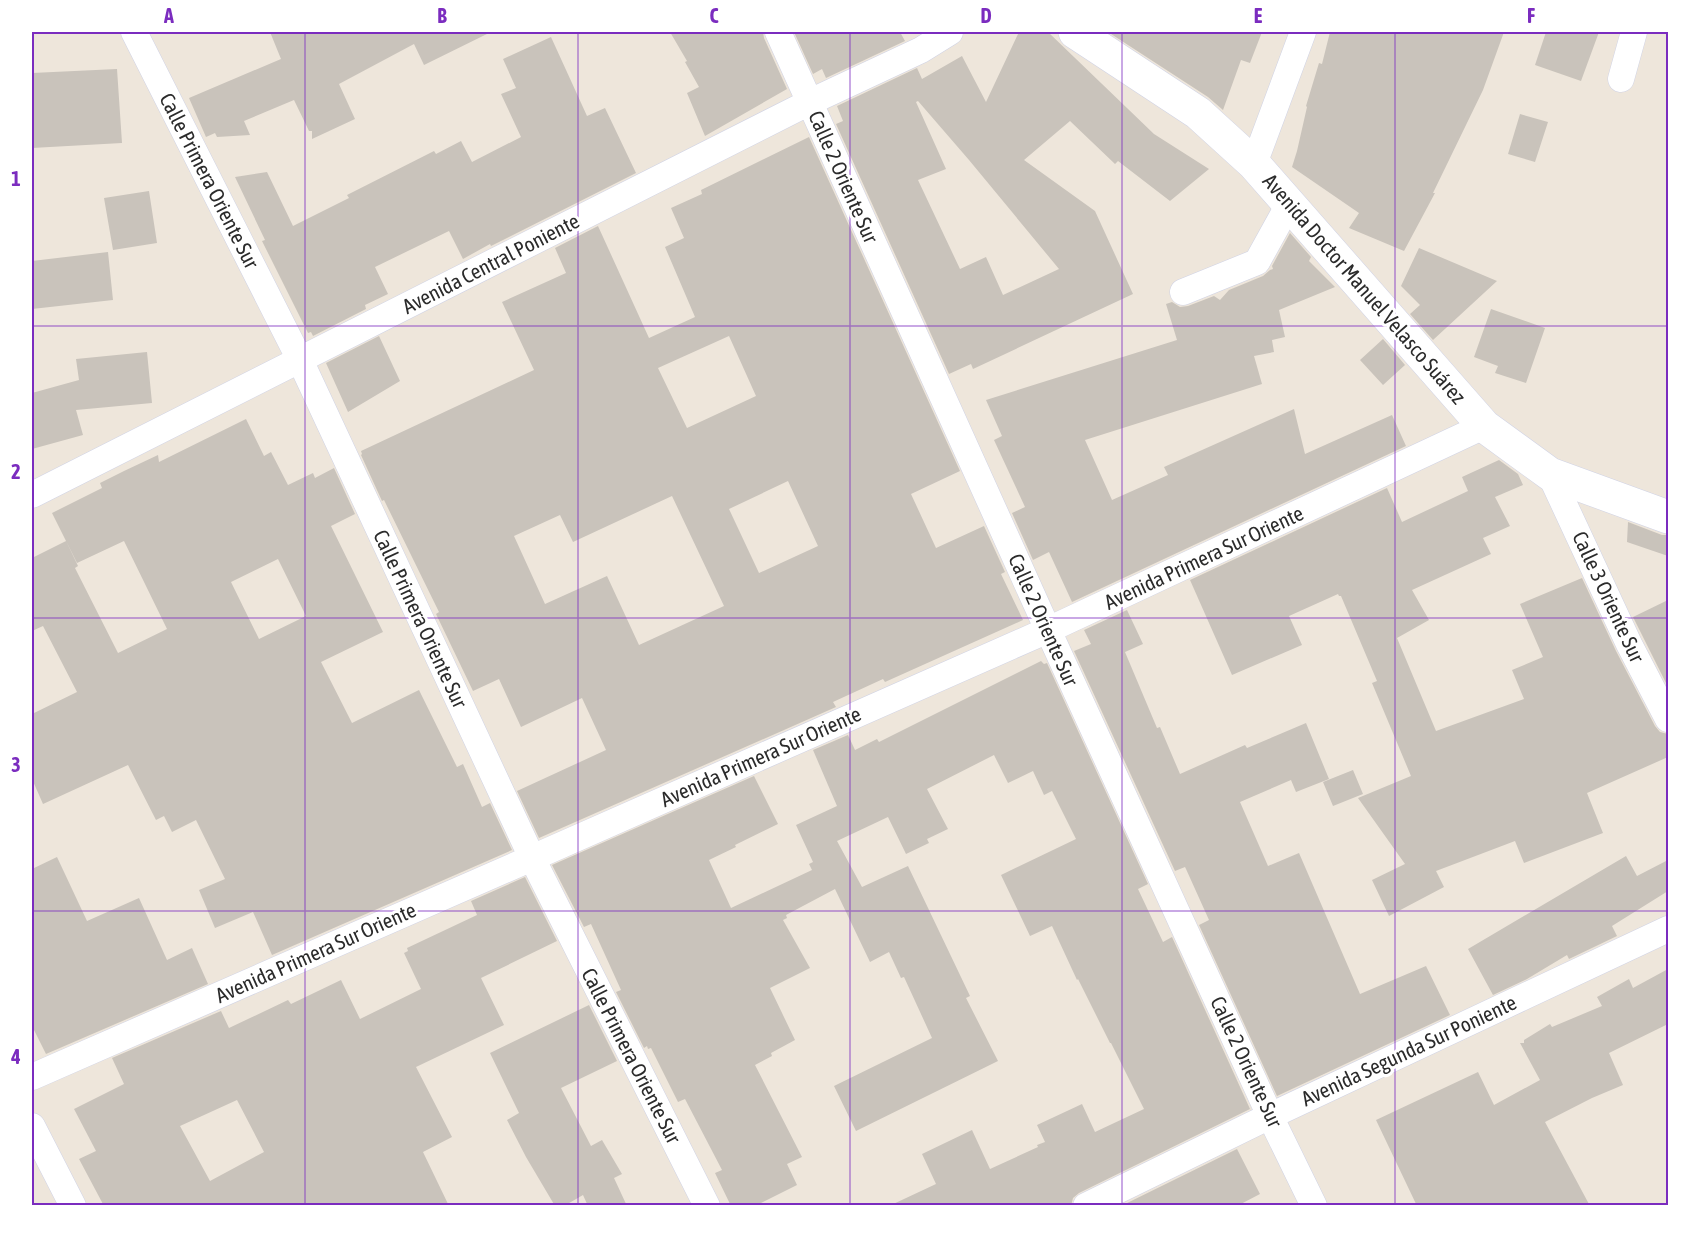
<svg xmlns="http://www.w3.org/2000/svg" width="1700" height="1237" font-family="'Asap Condensed',sans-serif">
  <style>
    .building { fill: #c9c3bb; fill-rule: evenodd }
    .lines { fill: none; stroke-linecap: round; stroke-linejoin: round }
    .street-casing { stroke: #d0d3e5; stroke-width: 27 }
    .secondary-casing { stroke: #d0d3e5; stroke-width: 34 }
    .street { stroke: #fff; stroke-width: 26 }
    .secondary { stroke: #fff; stroke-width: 33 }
    .grid { fill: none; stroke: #7b2cbf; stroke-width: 1.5; stroke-opacity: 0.55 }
    .labels { text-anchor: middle; stroke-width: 6; stroke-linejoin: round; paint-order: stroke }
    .street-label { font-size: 21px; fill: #2b2b2b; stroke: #fff }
    .neatline { fill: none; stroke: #7b2cbf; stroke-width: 2 }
    .grid-label { font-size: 20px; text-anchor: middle; font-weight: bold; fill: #7b2cbf }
  </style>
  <rect width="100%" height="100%" fill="#eee6db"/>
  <path class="building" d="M 270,32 L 491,32 L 424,65 L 414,44 L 339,84 L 355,119 L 312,139 L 312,131 L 309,131 L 294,100 L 244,121 L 250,135 L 217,137 L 215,133 L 206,137 L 189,98 L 281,59 Z
    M 670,32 L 763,32 L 764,38 L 787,89 L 705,136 L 687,93 L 699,87 L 685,62 L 687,61 Z
    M 794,32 L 900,32 L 905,41 L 826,78 L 822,69 L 813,74 Z
    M 1019,32 L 1048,32 L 1154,134 L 1209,169 L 1170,201 L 1118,161 L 1115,164 L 1070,121 L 1024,160 L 1095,211 L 1133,294 L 973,369 L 971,364 L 949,374 L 836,124 L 843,121 L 837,106 L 917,68 L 922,79 L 962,56 L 986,102 ZM 918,101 L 969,160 L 1059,269 L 1003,295 L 986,257 L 960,269 L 918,180 L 946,169 L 916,102 Z
    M 1108,32 L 1262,32 L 1250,63 L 1241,60 L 1223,110 L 1208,97 Z
    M 1330,32 L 1504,32 L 1483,90 L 1433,193 L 1435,193 L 1404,251 L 1349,228 L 1359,213 L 1292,167 L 1297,151 L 1307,107 L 1306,106 L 1319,63 L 1322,64 Z
    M 1546,32 L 1599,32 L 1581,81 L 1535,65 Z
    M 551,37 L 587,116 L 605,108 L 636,173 L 491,246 L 490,244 L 463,259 L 449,231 L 375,267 L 388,294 L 365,305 L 366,309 L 313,336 L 311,332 L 308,333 L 262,241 L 265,240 L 235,177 L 267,172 L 293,226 L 349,198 L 347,195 L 434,151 L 436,154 L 461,141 L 472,162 L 521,137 L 501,94 L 516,88 L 503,59 Z
    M 117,69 L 122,143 L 32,148 L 32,73 Z
    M 1520,114 L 1548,122 L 1535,162 L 1508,154 Z
    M 809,137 L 960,471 L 911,494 L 936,548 L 984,526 L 1005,572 L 1001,574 L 1023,620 L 885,682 L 883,679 L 833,702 L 836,707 L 539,838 L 517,791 L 606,750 L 582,698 L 521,727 L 499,679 L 473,691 L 436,614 L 439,612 L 384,500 L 382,501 L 361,455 L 362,454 L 361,451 L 534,370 L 502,302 L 566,273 L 555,248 L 598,226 L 649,338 L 695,317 L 665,247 L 684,238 L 671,208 L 702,194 L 701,190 ZM 729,336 L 756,396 L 687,428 L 658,368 ZM 788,481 L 818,546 L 759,573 L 729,509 ZM 672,496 L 724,606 L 639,645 L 607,576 L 545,604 L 514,536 L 560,515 L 573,542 Z
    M 149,191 L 157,243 L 113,250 L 104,198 Z
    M 1290,233 L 1311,257 L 1309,261 L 1335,287 L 1279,310 L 1285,337 L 1272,340 L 1274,352 L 1254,356 L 1262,384 L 1085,440 L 1112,500 L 1168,475 L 1164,467 L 1294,409 L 1305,454 L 1392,415 L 1406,446 L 1072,602 L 1049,552 L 1033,560 L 1012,513 L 1025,507 L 994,440 L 1002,436 L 986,400 L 1177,340 L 1166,304 L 1172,302 L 1180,307 L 1188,306 L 1214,296 L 1220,300 L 1229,290 L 1263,276 L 1270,270 L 1273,269 L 1272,266 Z
    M 1419,248 L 1497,281 L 1433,340 L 1410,314 L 1420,305 L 1401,286 Z
    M 108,252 L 113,300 L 32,309 L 32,261 Z
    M 1491,309 L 1545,328 L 1526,383 L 1495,373 L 1498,366 L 1474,357 Z
    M 379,336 L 400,381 L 348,412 L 326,363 Z
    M 1383,339 L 1405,365 L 1383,385 L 1360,360 Z
    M 147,352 L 152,403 L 76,410 L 83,435 L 32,449 L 32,393 L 79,380 L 76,359 Z
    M 246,419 L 264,456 L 271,452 L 288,485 L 313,473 L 315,478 L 334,468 L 355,514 L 331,526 L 383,632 L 321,662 L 352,723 L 419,690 L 457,767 L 463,764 L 482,807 L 490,803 L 512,850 L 272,955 L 253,912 L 215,928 L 199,890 L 225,879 L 196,820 L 172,832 L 164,816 L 156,820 L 128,765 L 43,804 L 32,779 L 32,714 L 77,692 L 43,626 L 32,631 L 32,558 L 66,541 L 78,566 L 75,568 L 118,653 L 167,629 L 124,541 L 77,563 L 52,513 L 102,488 L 100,483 L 124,471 L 158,455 L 159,462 ZM 278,559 L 306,616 L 259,639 L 231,582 Z
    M 1499,460 L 1518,474 L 1523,485 L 1495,497 L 1510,526 L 1483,538 L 1491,554 L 1412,590 L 1429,620 L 1397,638 L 1436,731 L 1524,699 L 1512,670 L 1543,657 L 1520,604 L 1582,578 L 1616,651 L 1655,726 L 1660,732 L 1668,734 L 1668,757 L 1587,793 L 1603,833 L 1524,863 L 1515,841 L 1436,871 L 1444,887 L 1389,916 L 1372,880 L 1405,864 L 1358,798 L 1411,776 L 1372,683 L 1377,681 L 1341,596 L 1339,596 L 1338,594 L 1289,616 L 1302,645 L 1232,675 L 1190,580 L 1387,488 L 1402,522 L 1468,491 L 1462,477 Z
    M 1628,522 L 1662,535 L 1668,535 L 1668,556 L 1627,542 Z
    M 1668,600 L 1668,687 L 1633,617 Z
    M 1127,610 L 1143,644 L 1125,652 L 1157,728 L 1160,727 L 1180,774 L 1245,745 L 1247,748 L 1306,723 L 1329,779 L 1296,792 L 1291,780 L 1240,802 L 1268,866 L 1299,853 L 1360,994 L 1426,966 L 1450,1015 L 1277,1096 L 1199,925 L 1209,920 L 1186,869 L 1185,867 L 1175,871 L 1074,651 L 1091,644 L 1084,630 Z
    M 1041,661 L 1044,664 L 1047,663 L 1148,884 L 1138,889 L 1163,942 L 1172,937 L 1250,1109 L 1079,1193 L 1073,1198 L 1071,1206 L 889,1206 L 936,1184 L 922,1154 L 972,1130 L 990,1169 L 1038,1147 L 1037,1145 L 1045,1142 L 1037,1125 L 1082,1104 L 1095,1132 L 1144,1109 L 1111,1043 L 1110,1043 L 1078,979 L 1077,980 L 1052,926 L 1030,936 L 1001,875 L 1076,839 L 1052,791 L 1044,795 L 1033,771 L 1008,783 L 994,755 L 927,789 L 948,829 L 927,839 L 929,843 L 906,854 L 888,817 L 837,841 L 862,887 L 908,866 L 970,996 L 966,998 L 998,1061 L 856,1131 L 834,1086 L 932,1038 L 904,977 L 901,978 L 889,952 L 870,962 L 835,889 L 786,915 L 787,918 L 783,920 L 810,968 L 770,988 L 795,1040 L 771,1053 L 772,1056 L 755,1065 L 802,1157 L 787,1164 L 797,1185 L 755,1206 L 731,1206 L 715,1173 L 722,1170 L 685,1099 L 678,1102 L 651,1048 L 648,1049 L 647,1046 L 644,1048 L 616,992 L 621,990 L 591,924 L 584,927 L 552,865 L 754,776 L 778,824 L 735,845 L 736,847 L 709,860 L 731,908 L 812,870 L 809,864 L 813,862 L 796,825 L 837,806 L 813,750 L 848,735 L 855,750 L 877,739 L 879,742 Z
    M 1353,770 L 1363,794 L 1333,806 L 1323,782 Z
    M 1626,856 L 1637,876 L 1668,860 L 1668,891 L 1612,926 L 1617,936 L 1569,959 L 1567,955 L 1527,979 L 1493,995 L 1468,949 Z
    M 57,857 L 87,921 L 139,898 L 167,960 L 192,948 L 208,984 L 46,1054 L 32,1026 L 32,869 Z
    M 525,877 L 557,941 L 481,978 L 504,1025 L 416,1067 L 452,1137 L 423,1152 L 449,1206 L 104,1206 L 79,1159 L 96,1151 L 74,1109 L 124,1084 L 112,1058 L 221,1011 L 229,1028 L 288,1000 L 291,1004 L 341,980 L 360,1019 L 421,989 L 404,953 L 408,951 L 407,948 L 477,915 L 471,901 ZM 237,1100 L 264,1152 L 210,1181 L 180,1126 Z
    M 1668,969 L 1668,1024 L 1609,1053 L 1623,1085 L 1592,1098 L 1545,1122 L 1590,1206 L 1417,1206 L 1376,1120 L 1478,1072 L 1494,1105 L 1540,1080 L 1520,1043 L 1524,1043 L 1524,1040 L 1550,1024 L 1552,1027 L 1602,1006 L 1597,997 L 1629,979 L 1633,988 Z
    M 589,1005 L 617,1061 L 561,1088 L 591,1146 L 602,1140 L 622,1174 L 614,1178 L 627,1206 L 588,1206 L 583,1195 L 564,1206 L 555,1206 L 526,1157 L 507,1120 L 519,1113 L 490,1053 Z
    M 1237,1149 L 1260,1194 L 1237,1206 L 1121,1206 Z"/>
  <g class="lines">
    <g class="street-casing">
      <path id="street" d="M 134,32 L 300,360 L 532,858 L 707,1206
        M 778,32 L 1048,630 L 1270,1116 L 1314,1206
        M 1621,79 L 1634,32
        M 1254,164 L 1303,32
        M 1183,292 L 1257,262 L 1289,204
        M 1550,474 L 1629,644 L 1668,719
        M 32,495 L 810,102 L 921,50 L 950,32
        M 32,1077 L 532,858 L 1048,630 L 1484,426
        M 32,1126 L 73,1206
        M 1086,1206 L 1270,1116 L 1668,929"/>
    </g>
    <g class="secondary-casing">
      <path id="secondary" d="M 1075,32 L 1198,113 L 1254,164 L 1484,426 L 1550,474 L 1668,517"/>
    </g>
    <use href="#street" class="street"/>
    <use href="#secondary" class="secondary"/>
  </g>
  <path class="grid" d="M 305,32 L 305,1206M 578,32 L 578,1206M 850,32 L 850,1206M 1122,32 L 1122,1206M 1395,32 L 1395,1206M 32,326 L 1668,326M 32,618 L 1668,618M 32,911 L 1668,911"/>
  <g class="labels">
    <g class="street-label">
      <text transform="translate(843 177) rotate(66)" y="7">Calle 2 Oriente Sur</text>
      <text transform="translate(209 181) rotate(63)" y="7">Calle Primera Oriente Sur</text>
      <text transform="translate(491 264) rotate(-27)" y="7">Avenida Central Poniente</text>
      <text transform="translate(1364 289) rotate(49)" y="7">Avenida Doctor Manuel Velasco Suárez</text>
      <text transform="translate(1204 558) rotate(-25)" y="7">Avenida Primera Sur Oriente</text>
      <text transform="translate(1608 597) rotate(65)" y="7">Calle 3 Oriente Sur</text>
      <text transform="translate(420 619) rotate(65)" y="7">Calle Primera Oriente Sur</text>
      <text transform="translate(1043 620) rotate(66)" y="7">Calle 2 Oriente Sur</text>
      <text transform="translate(761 757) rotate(-24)" y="7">Avenida Primera Sur Oriente</text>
      <text transform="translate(316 953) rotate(-24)" y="7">Avenida Primera Sur Oriente</text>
      <text transform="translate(1409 1051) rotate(-25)" y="7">Avenida Segunda Sur Poniente</text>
      <text transform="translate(631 1056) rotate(63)" y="7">Calle Primera Oriente Sur</text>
      <text transform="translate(1246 1062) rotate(65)" y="7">Calle 2 Oriente Sur</text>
    </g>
  </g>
  <rect width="1700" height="1237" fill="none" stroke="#ffffff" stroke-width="66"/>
  <rect x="33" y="33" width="1634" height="1171" class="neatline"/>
  <g class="grid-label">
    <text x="169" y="23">A</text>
    <text x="442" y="23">B</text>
    <text x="714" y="23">C</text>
    <text x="986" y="23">D</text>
    <text x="1258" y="23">E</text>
    <text x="1531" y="23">F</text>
    <text x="16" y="186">1</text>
    <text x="16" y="479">2</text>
    <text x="16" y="772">3</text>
    <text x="16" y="1064">4</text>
  </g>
</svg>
